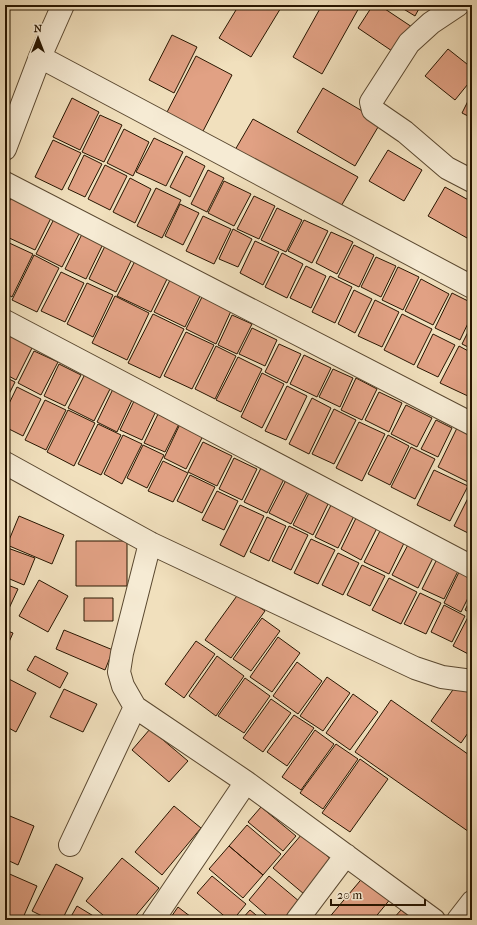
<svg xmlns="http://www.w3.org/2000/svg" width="477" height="925" font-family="'IM FELL French Canon',serif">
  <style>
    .building { fill: #e1a184; stroke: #281601 }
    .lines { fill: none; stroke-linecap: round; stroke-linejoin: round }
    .minor-casing { stroke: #5a4830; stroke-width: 24 }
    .minor { stroke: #f6ebd4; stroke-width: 22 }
  </style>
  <rect width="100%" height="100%" fill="#f1e0bd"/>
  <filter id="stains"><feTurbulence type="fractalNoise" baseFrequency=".005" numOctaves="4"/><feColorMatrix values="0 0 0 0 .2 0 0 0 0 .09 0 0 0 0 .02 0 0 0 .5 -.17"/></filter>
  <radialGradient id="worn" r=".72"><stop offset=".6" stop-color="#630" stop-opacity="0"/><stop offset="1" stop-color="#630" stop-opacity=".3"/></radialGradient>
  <path class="building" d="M 239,5 L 280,5 L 282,6 L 251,57 L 219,38 Z
    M 322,5 L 360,6 L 322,74 L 293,57 Z
    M 373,5 L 379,5 L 415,29 L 398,55 L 358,28 Z
    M 397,5 L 421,5 L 415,16 Z
    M 172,35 L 197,47 L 174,93 L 149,80 Z
    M 448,49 L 472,68 L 472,79 L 455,100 L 425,76 Z
    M 196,56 L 232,75 L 201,135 L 165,116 Z
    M 323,88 L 381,122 L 355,166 L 297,132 Z
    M 472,93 L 472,118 L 462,113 Z
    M 72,98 L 99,112 L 80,150 L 53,137 Z
    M 100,115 L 122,125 L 104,162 L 82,152 Z
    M 253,119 L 358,177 L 340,208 L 235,150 Z
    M 124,129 L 149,142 L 133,176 L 107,163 Z
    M 154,138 L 183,152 L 166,186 L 136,172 Z
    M 53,140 L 81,153 L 62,190 L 35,177 Z
    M 388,150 L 422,170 L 404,201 L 369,181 Z
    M 84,155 L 102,164 L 85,197 L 68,189 Z
    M 186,156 L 205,166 L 190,197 L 170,187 Z
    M 105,165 L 127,176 L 110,210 L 88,199 Z
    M 208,170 L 224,178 L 207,212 L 191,204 Z
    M 130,178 L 151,189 L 135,223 L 113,212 Z
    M 224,181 L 251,194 L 234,226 L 208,213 Z
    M 445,187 L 472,202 L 472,229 L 467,238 L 428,216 Z
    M 156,188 L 181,200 L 162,238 L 137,226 Z
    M 12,196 L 52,216 L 35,250 L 5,236 L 5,210 Z
    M 254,196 L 275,206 L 259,239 L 237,229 Z
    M 180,204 L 199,213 L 183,245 L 165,236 Z
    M 277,208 L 302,220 L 286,252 L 261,240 Z
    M 203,216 L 231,229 L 214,264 L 186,251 Z
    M 55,217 L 81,230 L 62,267 L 36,254 Z
    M 304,220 L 328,231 L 312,263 L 288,251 Z
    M 233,229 L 252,239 L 238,267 L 219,259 Z
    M 83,232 L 104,242 L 86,279 L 65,269 Z
    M 331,232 L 353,242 L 337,274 L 316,263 Z
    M 5,241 L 33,254 L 12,297 L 5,293 Z
    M 255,241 L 279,252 L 263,285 L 240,273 Z
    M 106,244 L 133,257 L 116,292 L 89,279 Z
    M 354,245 L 374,255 L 359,287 L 338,277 Z
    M 282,253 L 303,264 L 287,298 L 265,287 Z
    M 34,255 L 59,268 L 37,312 L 12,300 Z
    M 376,257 L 396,266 L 381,297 L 361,287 Z
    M 135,261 L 168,277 L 151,312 L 117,296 Z
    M 306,266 L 326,276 L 311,308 L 290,298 Z
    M 398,267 L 419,277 L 403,310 L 382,300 Z
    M 61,272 L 84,283 L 65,322 L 41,311 Z
    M 330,276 L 352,287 L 335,323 L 312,312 Z
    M 171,278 L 202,292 L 185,327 L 154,312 Z
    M 421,279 L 449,294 L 433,325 L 405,311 Z
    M 87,283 L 113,295 L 93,337 L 67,324 Z
    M 354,290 L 372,299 L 355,333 L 338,324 Z
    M 452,293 L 472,303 L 472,315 L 460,340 L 435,328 Z
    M 115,296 L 149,313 L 127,360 L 92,343 Z
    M 202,297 L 231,311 L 216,344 L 186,329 Z
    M 375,300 L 399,312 L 382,347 L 358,336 Z
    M 153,314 L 184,329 L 160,378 L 128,363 Z
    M 402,314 L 432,329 L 414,365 L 384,350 Z
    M 232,315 L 252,324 L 237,354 L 218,345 Z
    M 472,324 L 472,349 L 462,344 Z
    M 252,328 L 277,340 L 265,366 L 239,354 Z
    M 186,332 L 214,345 L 192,389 L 164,376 Z
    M 10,334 L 33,346 L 16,380 L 5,374 L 5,344 Z
    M 433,334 L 455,345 L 438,377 L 417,367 Z
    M 279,344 L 301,354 L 287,383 L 265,372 Z
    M 216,346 L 236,356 L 215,399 L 195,389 Z
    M 459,346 L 472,353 L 472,393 L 470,397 L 440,383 Z
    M 34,351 L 58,362 L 41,395 L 18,383 Z
    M 304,355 L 331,368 L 317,397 L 290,384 Z
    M 238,357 L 262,369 L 241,412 L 216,400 Z
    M 59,364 L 81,375 L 65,406 L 44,396 Z
    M 333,369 L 353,378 L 340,407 L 319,397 Z
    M 262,373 L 284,384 L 262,428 L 241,417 Z
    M 85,374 L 111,387 L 94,421 L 68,408 Z
    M 5,377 L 15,382 L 5,402 Z
    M 356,378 L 377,389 L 362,420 L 341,410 Z
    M 287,386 L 307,396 L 286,440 L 265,431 Z
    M 17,387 L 41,399 L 23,436 L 5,427 L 5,412 Z
    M 113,389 L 133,398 L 117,432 L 97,422 Z
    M 379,392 L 402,403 L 389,432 L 365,420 Z
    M 312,398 L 331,408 L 309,454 L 289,444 Z
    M 135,399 L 157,409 L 142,440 L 120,430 Z
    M 45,400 L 66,410 L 46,450 L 25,440 Z
    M 406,405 L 432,418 L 417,447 L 391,434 Z
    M 334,409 L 356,420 L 334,464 L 312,454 Z
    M 68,410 L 95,423 L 74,466 L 47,452 Z
    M 159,412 L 180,422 L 165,452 L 144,443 Z
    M 436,420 L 452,428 L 438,457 L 421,449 Z
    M 359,422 L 385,434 L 362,481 L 336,468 Z
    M 98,424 L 121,435 L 101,475 L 78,464 Z
    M 180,424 L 203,436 L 186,469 L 164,458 Z
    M 457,428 L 472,436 L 472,474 L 468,482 L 438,467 Z
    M 123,435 L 142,444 L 122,484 L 104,474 Z
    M 388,435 L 409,446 L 390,485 L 368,474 Z
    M 203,442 L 232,456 L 217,486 L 188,472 Z
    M 143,445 L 164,455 L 147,488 L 127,478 Z
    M 411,447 L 435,459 L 415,499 L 391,487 Z
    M 234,458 L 257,469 L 242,500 L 219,489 Z
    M 163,461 L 188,473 L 173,502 L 148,491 Z
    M 261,468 L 284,479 L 267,513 L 244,502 Z
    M 434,470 L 468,486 L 450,521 L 417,505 Z
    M 190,475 L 215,487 L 202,513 L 177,501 Z
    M 286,480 L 308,491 L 291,524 L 269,513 Z
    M 472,490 L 472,535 L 454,526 Z
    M 217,491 L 238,501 L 224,530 L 202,520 Z
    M 309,493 L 329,502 L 313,535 L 293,525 Z
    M 240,505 L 264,516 L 244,557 L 220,545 Z
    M 331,505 L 354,516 L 338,548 L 315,537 Z
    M 19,516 L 64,535 L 52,564 L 7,545 Z
    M 357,516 L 378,526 L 361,560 L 341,549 Z
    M 267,517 L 286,526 L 269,561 L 250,552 Z
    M 289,526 L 308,535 L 291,570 L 272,561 Z
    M 381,529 L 405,541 L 389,574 L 364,562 Z
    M 311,539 L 335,550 L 318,584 L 294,573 Z
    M 76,541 L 127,541 L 127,586 L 76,586 Z
    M 410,541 L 435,554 L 418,588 L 392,575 Z
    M 5,547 L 35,558 L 24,585 L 5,577 Z
    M 338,553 L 359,563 L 343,595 L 322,585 Z
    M 437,559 L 459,569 L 444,599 L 422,589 Z
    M 362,565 L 385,576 L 370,606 L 347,595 Z
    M 461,568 L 472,573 L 472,590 L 461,612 L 444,603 Z
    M 389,578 L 417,592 L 401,624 L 372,610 Z
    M 39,580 L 68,596 L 48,632 L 19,616 Z
    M 5,584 L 18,589 L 5,617 Z
    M 239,593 L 265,611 L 231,658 L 205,640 Z
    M 420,593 L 441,603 L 426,634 L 404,624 Z
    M 472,596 L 472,614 L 465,610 Z
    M 84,598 L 113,598 L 113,621 L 84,621 Z
    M 444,605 L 465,616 L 452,642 L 431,632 Z
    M 468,617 L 472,619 L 472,656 L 453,646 Z
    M 262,618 L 280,631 L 251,671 L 233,659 Z
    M 5,630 L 13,633 L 5,651 Z
    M 64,630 L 113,650 L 105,670 L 56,649 Z
    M 278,637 L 300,653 L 272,692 L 250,677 Z
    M 196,641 L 215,654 L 184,698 L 165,684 Z
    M 35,656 L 68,673 L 60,688 L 27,670 Z
    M 217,656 L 244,676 L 216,716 L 189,696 Z
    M 297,662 L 322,681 L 298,714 L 273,696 Z
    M 5,677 L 36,693 L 16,732 L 5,726 Z
    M 327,677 L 350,693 L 323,731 L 300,716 Z
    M 245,678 L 270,696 L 244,733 L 218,716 Z
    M 457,684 L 472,694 L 472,727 L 461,743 L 431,721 Z
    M 64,689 L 97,704 L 83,732 L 50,717 Z
    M 353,694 L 378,712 L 350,750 L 326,733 Z
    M 271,699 L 291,713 L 263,752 L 243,738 Z
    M 391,700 L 472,757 L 472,834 L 355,752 Z
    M 294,715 L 314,728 L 287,766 L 267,752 Z
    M 150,729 L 188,761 L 169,782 L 132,750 Z
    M 315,730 L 334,744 L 301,790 L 282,777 Z
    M 336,744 L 358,759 L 323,809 L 300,793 Z
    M 360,759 L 388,779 L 350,832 L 322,813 Z
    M 174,806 L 201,828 L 162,875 L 135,852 Z
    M 261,807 L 296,836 L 283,851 L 248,822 Z
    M 5,814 L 34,826 L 18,865 L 5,859 Z
    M 247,825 L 281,854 L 263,875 L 229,846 Z
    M 302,834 L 333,861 L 304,894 L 273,868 Z
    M 229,846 L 263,875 L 243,898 L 209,869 Z
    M 122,858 L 159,888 L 132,920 L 109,920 L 86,901 Z
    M 56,864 L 83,878 L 62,920 L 50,920 L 32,911 Z
    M 5,872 L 37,886 L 22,920 L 8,920 L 5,919 Z
    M 365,875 L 392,897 L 373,920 L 327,920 Z
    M 212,876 L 246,904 L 233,920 L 229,920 L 197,893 Z
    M 269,876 L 300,902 L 285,920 L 272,920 L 249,900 Z
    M 77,906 L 100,920 L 69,920 Z
    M 178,907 L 195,920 L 169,920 Z
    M 250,910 L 262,920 L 241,920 Z
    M 401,910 L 414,920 L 392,920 Z"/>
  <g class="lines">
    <g class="minor-casing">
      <path id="minor" d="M 458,5 L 431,23 L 409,43 L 371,102 L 373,110 L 405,132 L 447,168 L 472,181
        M 40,57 L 472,287
        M 5,149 L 40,57 L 63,5
        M 5,183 L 472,424
        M 5,321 L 472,567
        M 5,463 L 150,543 L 415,668 L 442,677 L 472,681
        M 135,707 L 123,686 L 119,672 L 122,653 L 150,543
        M 70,845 L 135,707 L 246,782 L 434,920
        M 153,920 L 246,782
        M 297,920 L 346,855
        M 458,920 L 472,902"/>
    </g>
    <use href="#minor" class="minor"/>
  </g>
  <rect width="477" height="925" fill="none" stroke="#f1e0bd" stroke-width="20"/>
  <rect x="6" y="6" width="465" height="913" fill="none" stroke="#281601" stroke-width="2"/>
  <rect x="10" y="10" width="457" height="905" fill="none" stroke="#281601"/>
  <g transform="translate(38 38)" stroke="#f6ebd4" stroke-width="3" paint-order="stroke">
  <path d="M0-3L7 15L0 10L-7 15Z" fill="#281601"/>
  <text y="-6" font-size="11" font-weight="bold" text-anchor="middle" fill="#281601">N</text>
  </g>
  <path d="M331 899v6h94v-6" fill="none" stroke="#281601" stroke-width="2"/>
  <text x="337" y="899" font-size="12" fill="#281601" stroke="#f6ebd4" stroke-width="3" paint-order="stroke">20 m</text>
  <rect width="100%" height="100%" filter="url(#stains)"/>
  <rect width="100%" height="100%" fill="url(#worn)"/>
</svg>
